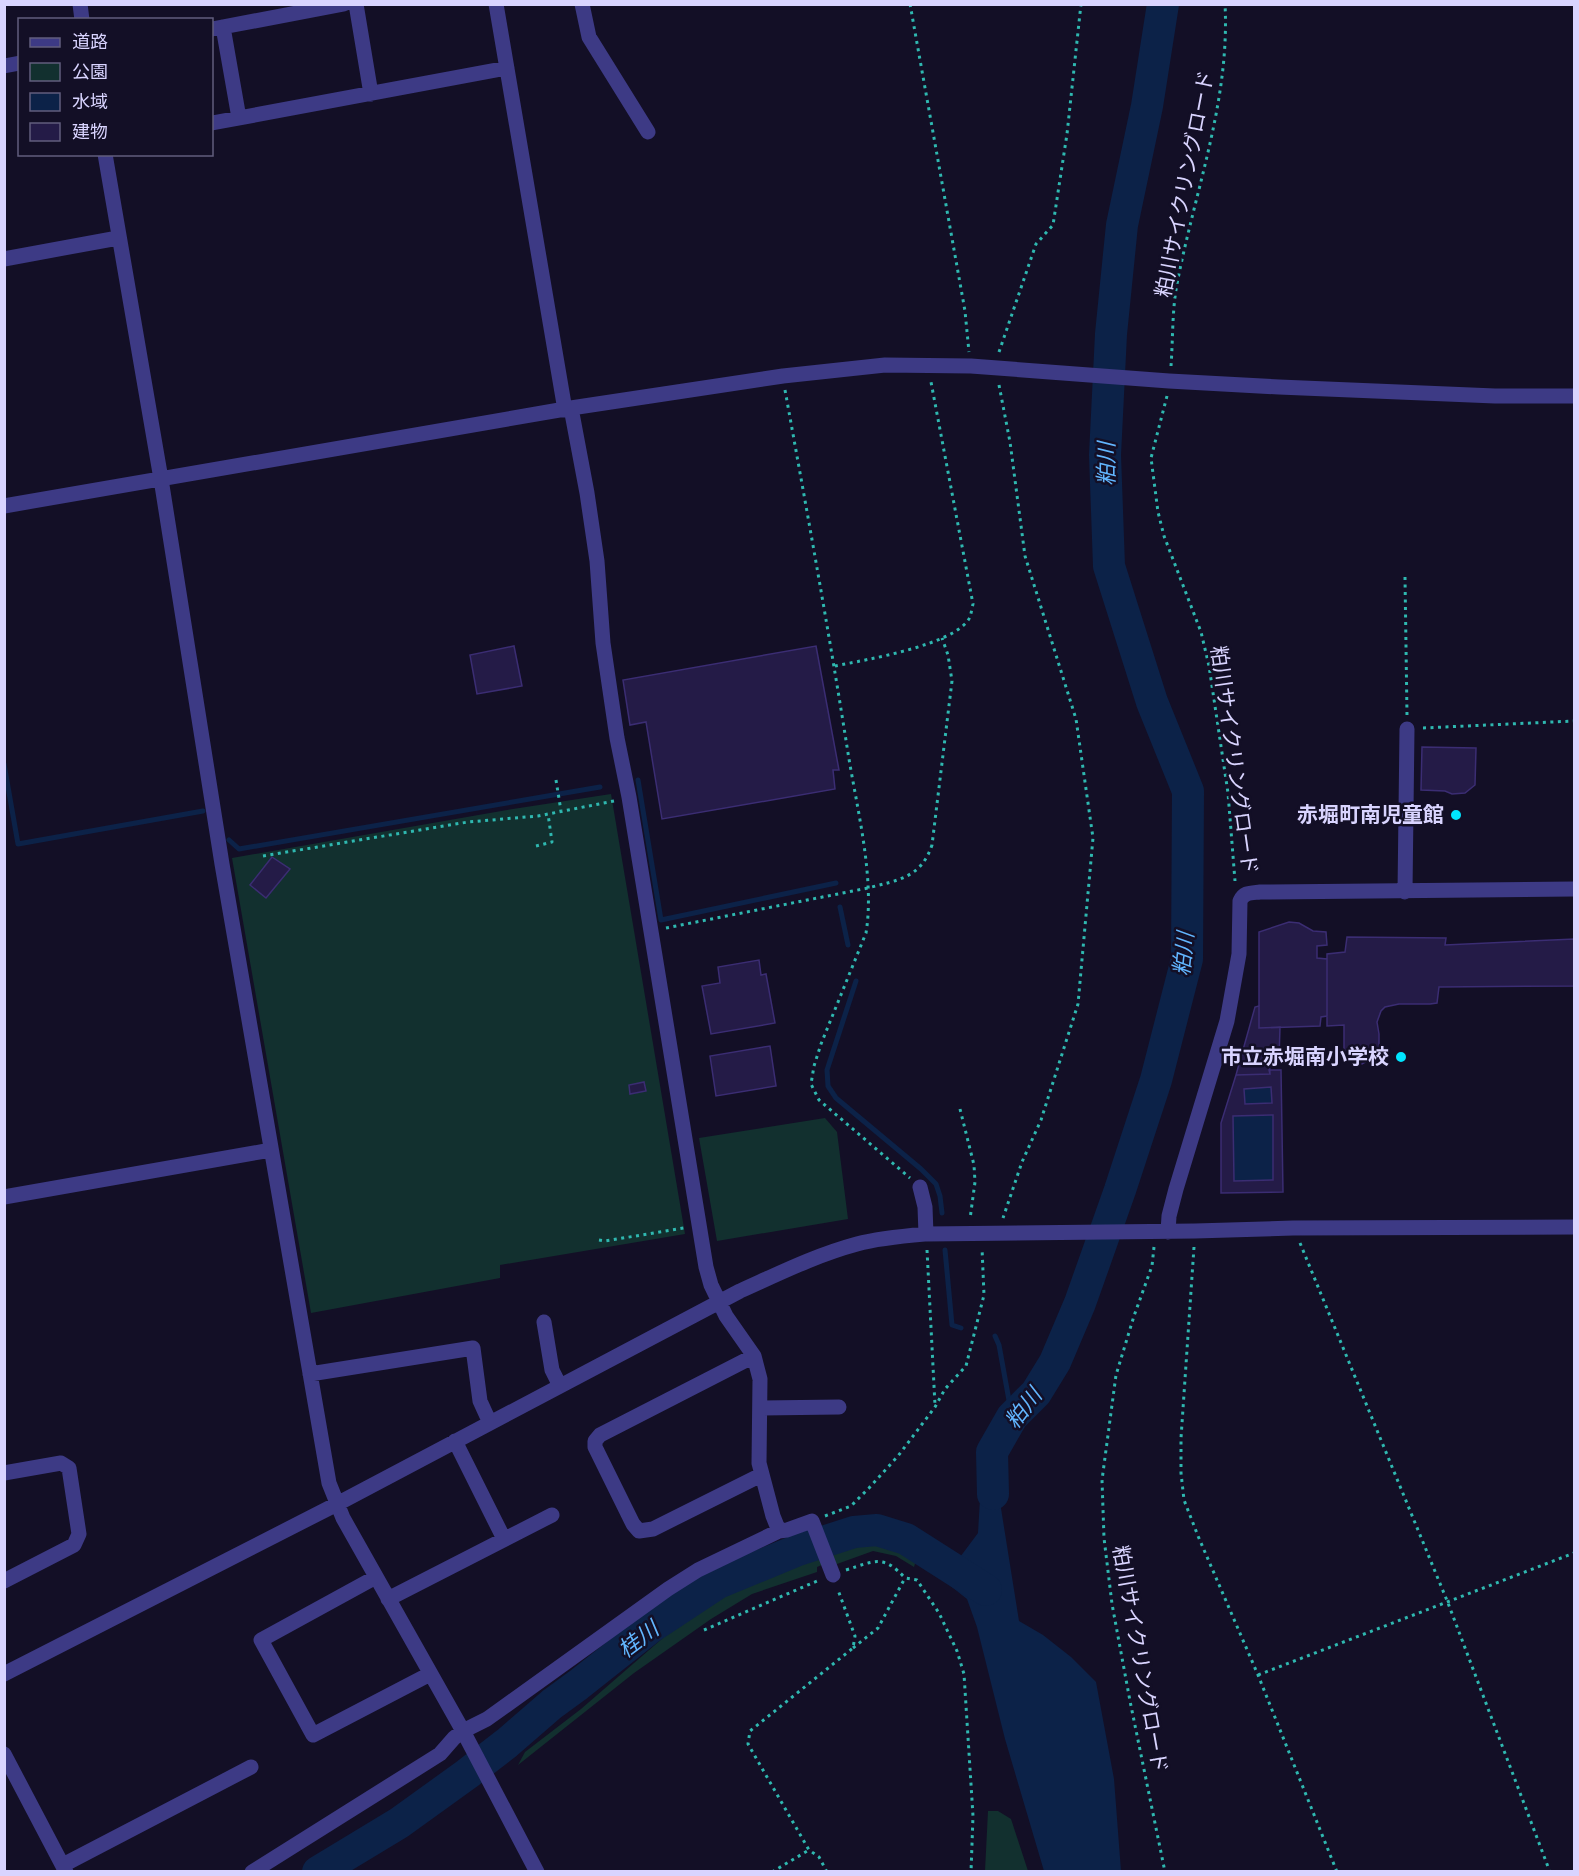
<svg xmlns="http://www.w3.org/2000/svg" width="1579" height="1876" font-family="Raleway,'Noto Sans JP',sans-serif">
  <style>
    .green { fill: #12302f }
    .water { fill: #0c2248 }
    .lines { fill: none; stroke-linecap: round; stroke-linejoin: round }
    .stream { stroke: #0c2248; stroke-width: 5 }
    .river { stroke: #0c2248; stroke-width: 32 }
    .building { fill: #241b47; stroke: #3b2d73; stroke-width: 1.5; fill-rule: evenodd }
    .path { stroke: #2fb8b0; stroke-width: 3; stroke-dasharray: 3 4.5; stroke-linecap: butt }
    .minor { stroke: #3d3a85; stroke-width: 15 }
    .poi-dot { fill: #00e5ff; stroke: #130f26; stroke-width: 2 }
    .labels { text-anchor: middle; stroke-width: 5; stroke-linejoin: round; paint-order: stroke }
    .street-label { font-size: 21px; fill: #d9d4ff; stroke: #130f26 }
    .poi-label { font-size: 21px; font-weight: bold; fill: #d9d4ff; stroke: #130f26; text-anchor: end }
    .water-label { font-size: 22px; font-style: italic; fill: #62b6ff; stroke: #130f26 }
  </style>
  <rect width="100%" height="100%" fill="#130f26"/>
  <path class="green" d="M 611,794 L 685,1234 L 500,1265 L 500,1278 L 311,1313 L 232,858 L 507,810 Z
    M 825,1118 L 837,1132 L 848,1219 L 717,1241 L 699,1138 Z
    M 879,1536 L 900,1543 L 917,1557 L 914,1567 L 896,1556 L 873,1551 L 837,1564 L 831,1561 L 817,1567 L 817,1572 L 752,1594 L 711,1619 L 634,1673 L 518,1765 L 525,1752 L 581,1709 L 671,1631 L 727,1593 L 832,1547 Z
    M 988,1811 L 998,1811 L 1011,1819 L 1028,1871 L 985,1871 Z"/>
  <path class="water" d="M 1271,1087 L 1272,1103 L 1245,1104 L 1244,1089 Z
    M 1273,1115 L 1273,1180 L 1234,1181 L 1233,1116 Z
    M 992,1452 L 1019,1621 L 1043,1635 L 1071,1657 L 1096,1682 L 1114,1779 L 1121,1871 L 1044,1871 L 1005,1739 L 977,1627 L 967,1599 L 943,1580 L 978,1533 L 981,1482 Z"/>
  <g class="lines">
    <path class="stream" d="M 4,764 L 18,844 L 203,811
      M 638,780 L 661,920 L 836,883
      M 229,840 L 239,849 L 600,787
      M 840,907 L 848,945
      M 856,981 L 827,1070 L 828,1086 L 836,1098 L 921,1169 L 936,1184 L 940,1196 L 942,1213
      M 945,1250 L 952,1325 L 961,1328
      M 995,1336 L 999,1345 L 1012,1417"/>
    <path class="river" d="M 993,1494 L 992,1452 L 1012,1417 L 1036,1393 L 1055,1362 L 1080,1303 L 1120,1190 L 1156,1080 L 1187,959 L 1188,791 L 1152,702 L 1109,566 L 1105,455 L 1111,334 L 1122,225 L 1147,106 L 1163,4
      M 318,1872 L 399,1823 L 467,1774 L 507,1743 L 552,1704 L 578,1685 L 650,1628 L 718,1583 L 798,1550 L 854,1532 L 877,1530 L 906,1539 L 986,1590"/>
  </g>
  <path class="building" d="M 514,646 L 522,686 L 477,694 L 470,655 Z
    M 816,646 L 839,770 L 833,770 L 835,789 L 662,819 L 646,722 L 630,725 L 623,680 Z
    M 1422,747 L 1476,748 L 1475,785 L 1465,793 L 1452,794 L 1445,791 L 1421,790 Z
    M 272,857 L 290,869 L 266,898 L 250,885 Z
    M 1289,922 L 1299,923 L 1313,931 L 1326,932 L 1327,945 L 1317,946 L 1317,958 L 1327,959 L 1327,1016 L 1321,1017 L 1320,1026 L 1259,1028 L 1259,932 Z
    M 1347,937 L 1446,938 L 1445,945 L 1574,939 L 1574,986 L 1439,987 L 1437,1003 L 1430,1004 L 1399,1004 L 1385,1007 L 1381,1011 L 1377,1022 L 1379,1034 L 1379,1046 L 1374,1057 L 1362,1064 L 1344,1060 L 1344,1025 L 1327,1026 L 1327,954 L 1345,952 Z
    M 759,960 L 761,975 L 766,974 L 775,1023 L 711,1034 L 702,986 L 720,983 L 718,967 Z
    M 1259,1006 L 1259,1028 L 1280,1027 L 1279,1059 L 1269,1058 L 1270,1074 L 1236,1075 L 1255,1007 Z
    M 770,1046 L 776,1086 L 716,1096 L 710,1056 Z
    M 1269,1070 L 1281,1070 L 1283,1192 L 1221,1193 L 1221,1123 L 1236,1075 L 1270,1074 ZM 1271,1087 L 1272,1103 L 1245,1104 L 1244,1089 ZM 1273,1115 L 1273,1180 L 1234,1181 L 1233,1116 Z
    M 644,1082 L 646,1091 L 630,1094 L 629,1085 Z"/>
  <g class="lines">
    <path class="path" d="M 910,4 L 965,311 L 969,352
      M 999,352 L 1036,244 L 1053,225 L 1067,134 L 1081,4
      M 1171,366 C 1173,339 1172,310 1177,284 C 1195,190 1230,101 1225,4
      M 999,385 L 1010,442 L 1025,556 L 1076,719 L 1093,838 L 1078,1004 L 1041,1120 L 1022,1162 L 1003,1218
      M 785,390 C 807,511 829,632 848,753 C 857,809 875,878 866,933 L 821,1044 L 814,1066 L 811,1084 L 819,1100 L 910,1178
      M 1167,396 L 1151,458 L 1158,512 L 1164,536 L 1201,632 L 1209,666 L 1228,793 L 1235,881
      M 1405,577 L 1407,715
      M 835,666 C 864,660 957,645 970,617 C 971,614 972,608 973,604 L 931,382
      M 1423,728 L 1574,721
      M 556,780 L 561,811
      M 536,846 L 552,842 L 548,814
      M 263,856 L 468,822 L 538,816 L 614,801
      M 666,928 L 868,888 C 898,880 921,878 932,845 L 952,681 L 948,655 L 942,638
      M 960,1109 L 974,1165 L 975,1182 L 970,1219
      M 599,1240 L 605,1241 L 684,1228
      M 1300,1243 L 1448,1603 L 1550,1872
      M 1154,1247 L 1152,1266 L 1134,1316 L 1116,1375 L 1102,1480 L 1104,1538 L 1112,1604 L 1130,1701 L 1165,1872
      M 1194,1247 L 1181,1438 L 1181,1473 L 1184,1500 L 1198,1536 L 1258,1675 L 1337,1872
      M 927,1250 L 935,1405
      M 825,1516 L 851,1506 L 869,1488 L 898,1456 L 935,1407 L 945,1389 L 966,1366 L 984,1295 L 982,1248
      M 846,1570 C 875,1561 883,1554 905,1578 L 917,1580 L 939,1613 L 957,1651 L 964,1674 L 973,1816 L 971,1872
      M 704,1630 L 817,1581
      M 853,1648 L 878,1628 L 905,1578
      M 1258,1675 L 1574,1553
      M 772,1872 L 809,1850
      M 827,1872 L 819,1857 L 809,1850 L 748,1744 L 750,1731 L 853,1648 L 855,1636 L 838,1590
      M 1573,1872 L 1574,1871"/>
    <path class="minor" d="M 80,4 L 82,20
      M 356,4 L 371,94
      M 496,4 L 565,410
      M 582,4 L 589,37 L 648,132
      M 223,27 L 239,118
      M 212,29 L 344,4
      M 4,66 L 20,63
      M 212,123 L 507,68
      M 105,154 L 161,479 L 222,864 L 329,1483 L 343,1518 L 463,1731 L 537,1872
      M 4,259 L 118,238
      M 571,408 L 587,493 L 597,561 L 603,643 L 617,738 L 629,797 L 706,1267 L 711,1285 L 726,1316 L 754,1356 L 760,1379 L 759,1463 L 773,1516 L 779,1531
      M 4,506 L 571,408 L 783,376 L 885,365 L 971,366 L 1169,381 L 1279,387 L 1495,396 L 1574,396
      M 1405,892 L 1407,729
      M 920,1187 L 925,1207 L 926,1234
      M 4,1197 L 271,1150
      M 1168,1232 L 1169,1216 L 1176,1189 L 1227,1021 L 1239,954 L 1240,901 C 1244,892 1251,893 1260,892 L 1574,889
      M 544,1322 L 552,1370 L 560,1386
      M 754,1356 L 600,1435 L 595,1441 L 595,1447 L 633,1524 L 639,1531 L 653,1529 L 761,1475
      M 310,1374 L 473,1348 L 480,1401 L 490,1423
      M 760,1408 L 839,1407
      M 455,1441 L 504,1539
      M 4,1473 L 61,1463 L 69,1468 L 79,1534 L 74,1545 L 4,1581
      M 376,1577 L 261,1640 L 313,1735 L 430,1674
      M 388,1599 L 552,1515
      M 4,1674 L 337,1504 L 740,1291 C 778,1274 816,1255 857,1244 C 879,1238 903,1236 926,1234 L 1195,1231 L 1293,1228 L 1574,1227
      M 4,1754 L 66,1872
      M 63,1865 L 251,1767
      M 252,1872 L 440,1754 L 454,1738 L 463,1731 L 487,1719 L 668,1589 L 698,1570 L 779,1531 L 787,1530 L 812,1521 L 833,1575"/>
  </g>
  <g class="poi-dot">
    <circle cx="1456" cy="815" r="6"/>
    <circle cx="1401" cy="1057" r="6"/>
  </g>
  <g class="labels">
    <g class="street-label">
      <text transform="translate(1185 184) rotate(-79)" y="7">粕川サイクリングロード</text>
      <text transform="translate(1234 760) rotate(82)" y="7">粕川サイクリングロード</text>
      <text transform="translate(1140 1659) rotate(80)" y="7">粕川サイクリングロード</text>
    </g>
    <g class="poi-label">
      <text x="1444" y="822">赤堀町南児童館</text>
      <text x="1389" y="1064">市立赤堀南小学校</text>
    </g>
    <g class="water-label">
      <text transform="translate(1106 464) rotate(-90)" y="8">粕川</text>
      <text transform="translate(1183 954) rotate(-84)" y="8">粕川</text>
      <text transform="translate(1023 1408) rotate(-52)" y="8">粕川</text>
      <text transform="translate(638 1639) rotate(-37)" y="8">桂川</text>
    </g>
  </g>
  <rect width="1579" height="1876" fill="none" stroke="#d9d4ff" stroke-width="12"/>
  <rect x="18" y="18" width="195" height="138" fill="#130f26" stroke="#625e7d" stroke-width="1.5"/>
  <rect x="30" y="38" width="30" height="9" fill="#3d3a85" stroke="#625e7d" stroke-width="1.5"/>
  <text x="72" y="48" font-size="18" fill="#d9d4ff">道路</text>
  <rect x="30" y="63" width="30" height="18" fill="#12302f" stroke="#625e7d" stroke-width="1.5"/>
  <text x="72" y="78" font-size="18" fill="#d9d4ff">公園</text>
  <rect x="30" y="93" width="30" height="18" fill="#0c2248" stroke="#625e7d" stroke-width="1.5"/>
  <text x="72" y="108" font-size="18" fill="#d9d4ff">水域</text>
  <rect x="30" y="123" width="30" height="18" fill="#241b47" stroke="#625e7d" stroke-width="1.5"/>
  <text x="72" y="138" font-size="18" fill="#d9d4ff">建物</text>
</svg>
